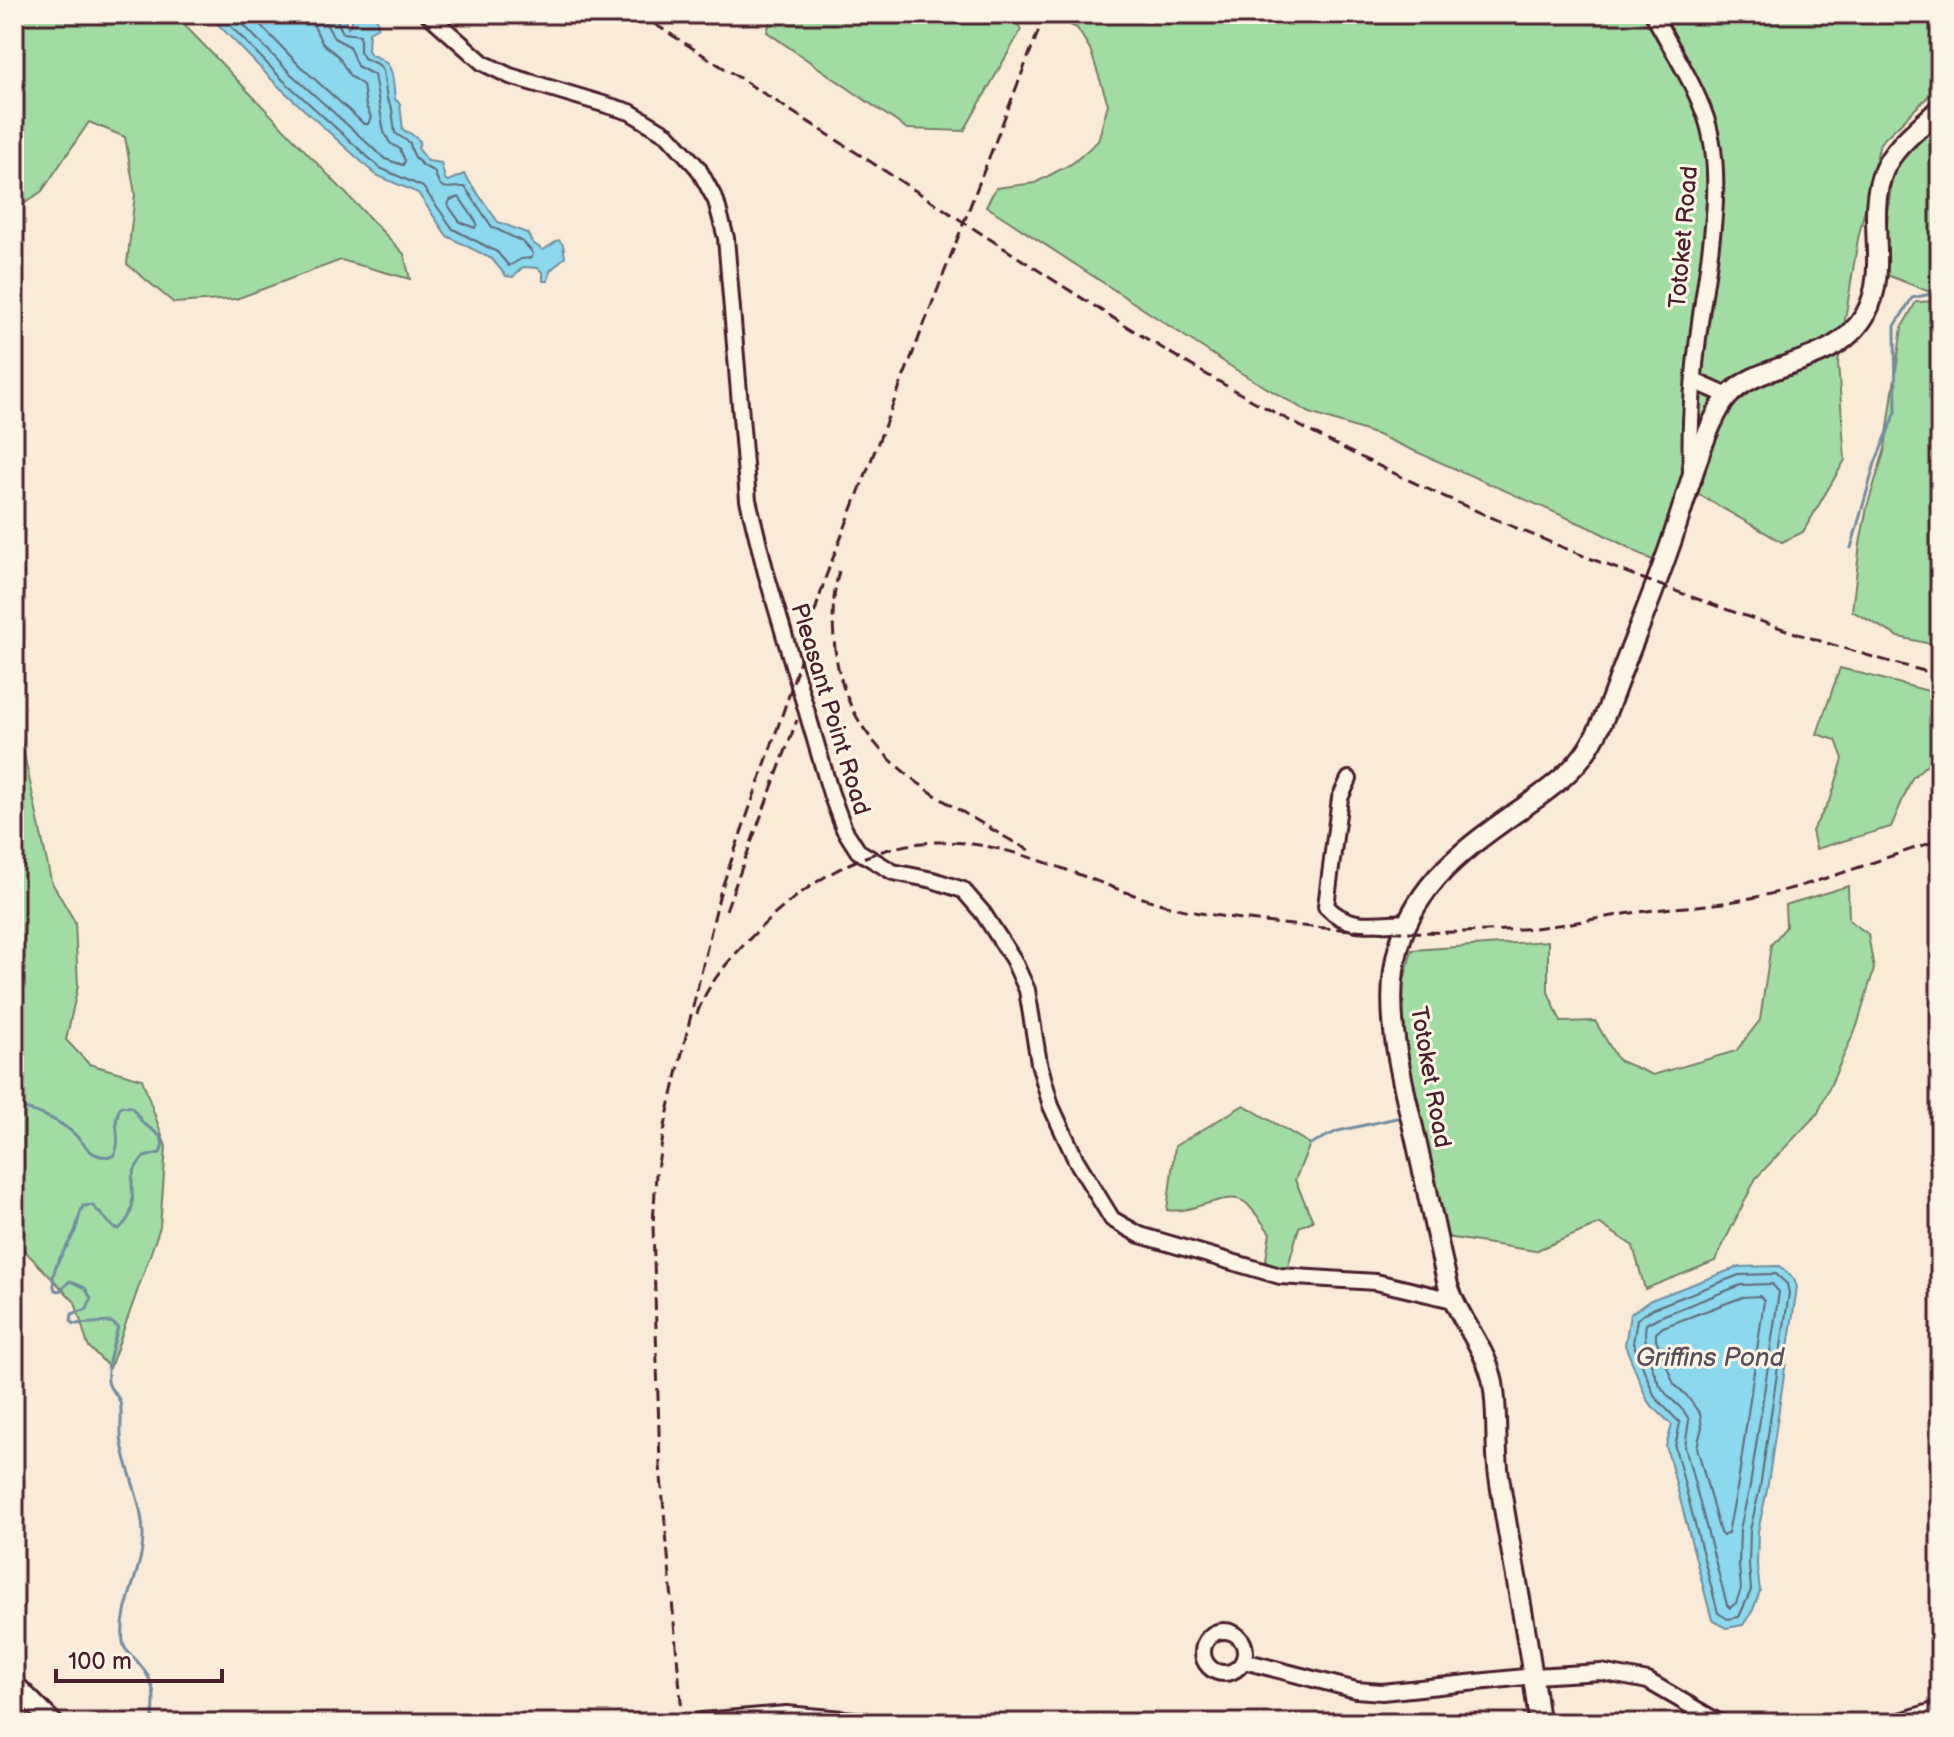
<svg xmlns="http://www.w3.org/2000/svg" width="1954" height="1737" font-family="'Balsamiq Sans',sans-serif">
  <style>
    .green { fill: #a1dda3; stroke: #767e67; stroke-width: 2 }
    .water { fill: #8cd8ec; stroke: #728e9f; stroke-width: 2 }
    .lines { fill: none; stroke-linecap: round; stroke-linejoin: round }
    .shore { stroke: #646978; stroke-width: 2 }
    .stream { stroke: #728e9f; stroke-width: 3 }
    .minor-casing { stroke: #4a1f2b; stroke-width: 20 }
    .secondary-casing { stroke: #4a1f2b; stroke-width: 24 }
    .minor { stroke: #fcf5e5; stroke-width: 14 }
    .secondary { stroke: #fcf5e5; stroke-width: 18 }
    .rail { stroke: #4a1f2b; stroke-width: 3; stroke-dasharray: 12 6; stroke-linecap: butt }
    .labels { text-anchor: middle; stroke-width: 6; stroke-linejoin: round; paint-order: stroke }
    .street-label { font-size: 24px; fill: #4a1f2b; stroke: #fcf5e5 }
    .water-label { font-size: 26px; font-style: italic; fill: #5a4d5b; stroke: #fcf5e5 }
  </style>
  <rect width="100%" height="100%" fill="#faebd8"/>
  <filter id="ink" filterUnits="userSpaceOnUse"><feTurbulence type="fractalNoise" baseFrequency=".0125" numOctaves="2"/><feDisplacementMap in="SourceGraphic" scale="16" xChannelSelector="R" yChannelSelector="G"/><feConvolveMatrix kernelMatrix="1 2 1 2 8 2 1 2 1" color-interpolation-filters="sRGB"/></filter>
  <g filter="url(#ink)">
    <path class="green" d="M 14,14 L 174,14 L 404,254 L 410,279 L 341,260 L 236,299 L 174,303 L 127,264 L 135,194 L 125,137 L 89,122 L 42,191 L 14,211 Z
      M 772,14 L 1012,14 L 1021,30 L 964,131 L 907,129 L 767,32 Z
      M 1063,14 L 1940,14 L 1940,85 L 1880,143 L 1858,239 L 1838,363 L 1845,460 L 1803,532 L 1782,542 L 1694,492 L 1674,505 L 1656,562 L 1595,530 L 1378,435 L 1310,413 L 1241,373 L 986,206 L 996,188 L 1035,183 L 1073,163 L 1098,141 L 1108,104 L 1090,49 L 1077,28 L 1059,20 Z
      M 1940,121 L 1940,296 L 1882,273 L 1893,165 Z
      M 1939,301 L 1940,302 L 1940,646 L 1899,637 L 1852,611 L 1860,544 L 1867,507 L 1885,449 L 1902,327 L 1916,302 Z
      M 1840,668 L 1940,694 L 1940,752 L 1912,778 L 1891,827 L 1816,849 L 1812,831 L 1831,798 L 1843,759 L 1836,740 L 1817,734 Z
      M 14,707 L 51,881 L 75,922 L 78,986 L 66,1040 L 89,1064 L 142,1079 L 166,1147 L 160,1227 L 110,1368 L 88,1346 L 75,1302 L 14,1240 Z
      M 1848,886 L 1849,920 L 1868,934 L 1874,969 L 1857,1026 L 1818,1113 L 1756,1178 L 1715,1261 L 1645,1289 L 1633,1246 L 1600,1224 L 1535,1251 L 1447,1237 L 1405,1044 L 1402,988 L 1412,950 L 1548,941 L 1548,992 L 1561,1022 L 1595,1021 L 1618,1060 L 1653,1075 L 1736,1051 L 1760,1020 L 1771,945 L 1786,927 L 1785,905 Z
      M 1244,1105 L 1310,1144 L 1295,1180 L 1313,1221 L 1299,1227 L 1287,1270 L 1265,1266 L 1270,1233 C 1263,1224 1255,1211 1246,1203 C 1228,1188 1193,1215 1167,1210 L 1175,1146 Z"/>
    <path class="water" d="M 208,14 L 338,14 L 345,19 L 348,28 L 355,14 L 372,14 L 377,19 L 378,27 L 369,32 L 368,50 L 371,55 C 396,62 392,77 395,99 L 400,104 L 403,130 L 410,133 L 420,141 L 418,148 L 428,161 L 441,163 L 445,179 L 448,181 L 464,174 L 498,222 L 527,233 L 533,243 L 543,250 L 559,240 L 563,245 L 565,257 L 550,271 L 548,281 L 543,281 L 543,273 L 538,268 L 523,267 L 513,277 L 506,276 L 492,259 L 447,236 L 418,193 L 376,175 L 277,85 Z
      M 1780,1266 L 1794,1279 L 1797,1287 L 1767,1490 L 1758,1531 L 1757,1565 L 1760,1591 L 1753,1610 L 1743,1625 L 1726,1628 L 1712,1620 L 1666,1446 L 1672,1425 L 1648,1402 L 1625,1345 L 1630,1314 L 1651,1300 L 1738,1267 Z"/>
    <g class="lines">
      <path class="shore" d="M 219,14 L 283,80 L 380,168 L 423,187 L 453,229 L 497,252 L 509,266 L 521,259 L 532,258 L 533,253 L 523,242 L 492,227 L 465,187 C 445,186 442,195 434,171 C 420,166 412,157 410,143 L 395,133 L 392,109 L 387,99 L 383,71 L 379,65 L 364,58 L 360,51 L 360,35 L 343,33 L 334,14
        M 233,14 L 290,73 L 385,159 L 403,165 L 405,161 L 400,149 L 390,143 L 384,132 L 374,75 L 357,66 L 349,46 L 334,38 L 325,22 L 324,14
        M 250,14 L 298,64 L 364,124 L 368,124 L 371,117 L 366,106 L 363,85 L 350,76 L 338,56 L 322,43 L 314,26 L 312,14
        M 459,197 L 477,223 L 475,228 L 460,222 L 448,205 L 450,200 Z
        M 1776,1274 L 1787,1284 L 1789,1293 L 1760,1488 L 1750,1530 L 1749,1565 L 1751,1590 L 1739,1617 L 1728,1619 L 1718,1613 L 1675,1447 L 1680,1423 L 1655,1397 L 1633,1343 L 1637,1319 L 1654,1308 L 1739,1275 Z
        M 1772,1284 L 1779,1292 L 1750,1486 L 1740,1529 L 1739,1565 L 1741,1589 L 1736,1603 L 1730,1608 L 1727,1605 L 1685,1447 L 1689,1420 C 1684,1407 1672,1402 1664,1391 C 1653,1377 1642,1341 1646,1324 L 1659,1317 L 1741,1285 Z
        M 1760,1296 L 1764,1301 L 1738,1483 L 1728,1533 L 1723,1536 L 1720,1533 L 1697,1447 L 1702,1427 L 1700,1414 L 1687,1396 L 1674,1384 L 1656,1339 L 1656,1333 L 1663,1327 L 1743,1297 Z"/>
      <path class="stream" d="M 1851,548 L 1875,463 L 1896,412 L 1895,326 L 1912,298 L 1940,292
        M 14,1107 C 33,1110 52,1117 67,1128 C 87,1141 86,1160 113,1156 C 124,1140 110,1123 121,1106 L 131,1107 C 136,1112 139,1118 143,1123 C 153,1132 169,1136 160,1153 L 144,1157 C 117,1183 148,1203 119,1229 L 114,1228 L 92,1205 L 83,1206 C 79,1214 78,1223 75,1231 C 67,1250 47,1268 55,1290 C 64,1293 64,1285 70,1281 L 85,1288 L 91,1298 L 87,1309 L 72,1314 L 71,1321 L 74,1324 L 111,1322 L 118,1327 C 114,1343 106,1365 108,1381 C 109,1391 117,1393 120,1402 C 123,1415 119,1430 122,1444 C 128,1474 142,1503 143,1533 C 144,1571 119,1604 123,1642 C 124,1651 131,1654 137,1661 C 156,1682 156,1697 152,1723
        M 1310,1144 L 1338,1131 L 1401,1117"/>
      <g class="minor-casing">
        <path id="minor" d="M 428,14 L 483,63 L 510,76 L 630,112 L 668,135 L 698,168 L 716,201 L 726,238 L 748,500 L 766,573 L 831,794 L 844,829 L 858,851 L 893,872 L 933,880 L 963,890 L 983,913 L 1013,959 L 1027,990 L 1039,1063 L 1051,1106 L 1076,1160 L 1112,1219 L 1140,1235 L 1280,1276 L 1376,1282 L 1453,1300
          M 1653,14 C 1671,48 1693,81 1706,118 C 1727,181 1707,266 1699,330 C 1693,377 1689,424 1691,471
          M 1694,381 L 1728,396
          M 1349,779 L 1340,798 L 1326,906 C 1349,931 1376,923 1407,922
          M1203 1652a21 21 0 1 1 42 0a21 21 0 1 1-42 0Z
          M 1244,1661 L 1356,1690 L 1382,1692 L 1534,1676 L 1601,1672 L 1648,1681 L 1720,1723
          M 1894,1723 L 1940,1709"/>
      </g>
      <g class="secondary-casing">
        <path id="secondary" d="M 14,1684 L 53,1723
          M 702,1723 L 786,1716 L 865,1723
          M 1539,1723 C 1530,1640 1511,1559 1499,1476 C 1494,1444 1499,1410 1492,1378 C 1483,1344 1458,1318 1448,1285 C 1437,1241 1429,1198 1419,1154 C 1405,1088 1380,1013 1399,946 C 1417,879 1474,842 1528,804 C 1551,788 1574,771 1589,747 C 1605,721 1614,691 1625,663 C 1644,615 1664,567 1679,518 C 1691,482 1701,440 1721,406 C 1750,357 1831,373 1865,315 C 1891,270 1864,216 1884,170 C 1894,146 1921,127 1940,108"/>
      </g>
      <use href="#minor" class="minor"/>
      <use href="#secondary" class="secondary"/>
      <path class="rail" d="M 639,14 C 747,83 855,151 962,221 C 1063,286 1164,353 1270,410 C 1391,476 1517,531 1646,580 C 1742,616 1840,650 1940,675
        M 839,571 C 832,597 832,622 835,649 C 845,734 902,777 971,817 C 990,828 1009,840 1029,850
        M 726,910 L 797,720
        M 697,1014 C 705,989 723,967 741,948 C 789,895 849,851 922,843 C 1017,833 1108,897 1200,913 C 1307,930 1414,937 1521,929 C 1566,926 1610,915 1654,910 C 1681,907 1708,906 1734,901 C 1805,890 1872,861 1940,840
        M 683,1723 L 660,1466 L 653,1225 L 656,1174 L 667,1116 L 720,893 L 789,695 L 826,576 L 1045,14"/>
    </g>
  </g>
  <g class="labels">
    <g class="street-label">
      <text transform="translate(1683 237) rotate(-85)" y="8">Totoket Road</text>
      <text transform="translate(831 709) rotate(73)" y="8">Pleasant Point Road</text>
      <text transform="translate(1431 1077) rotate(80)" y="8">Totoket Road</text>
    </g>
    <g class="water-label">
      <text x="1710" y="1366">Griffins Pond</text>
    </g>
  </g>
  <rect width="1954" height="1737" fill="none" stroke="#fcf5e5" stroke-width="48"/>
  <rect x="24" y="24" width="1906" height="1689" fill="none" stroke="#4a1f2b" stroke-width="3" filter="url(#ink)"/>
  <path d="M56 1669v12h166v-12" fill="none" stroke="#4a1f2b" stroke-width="4"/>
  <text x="68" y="1669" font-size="24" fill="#4a1f2b" stroke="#fcf5e5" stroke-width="6" paint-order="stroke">100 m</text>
</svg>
